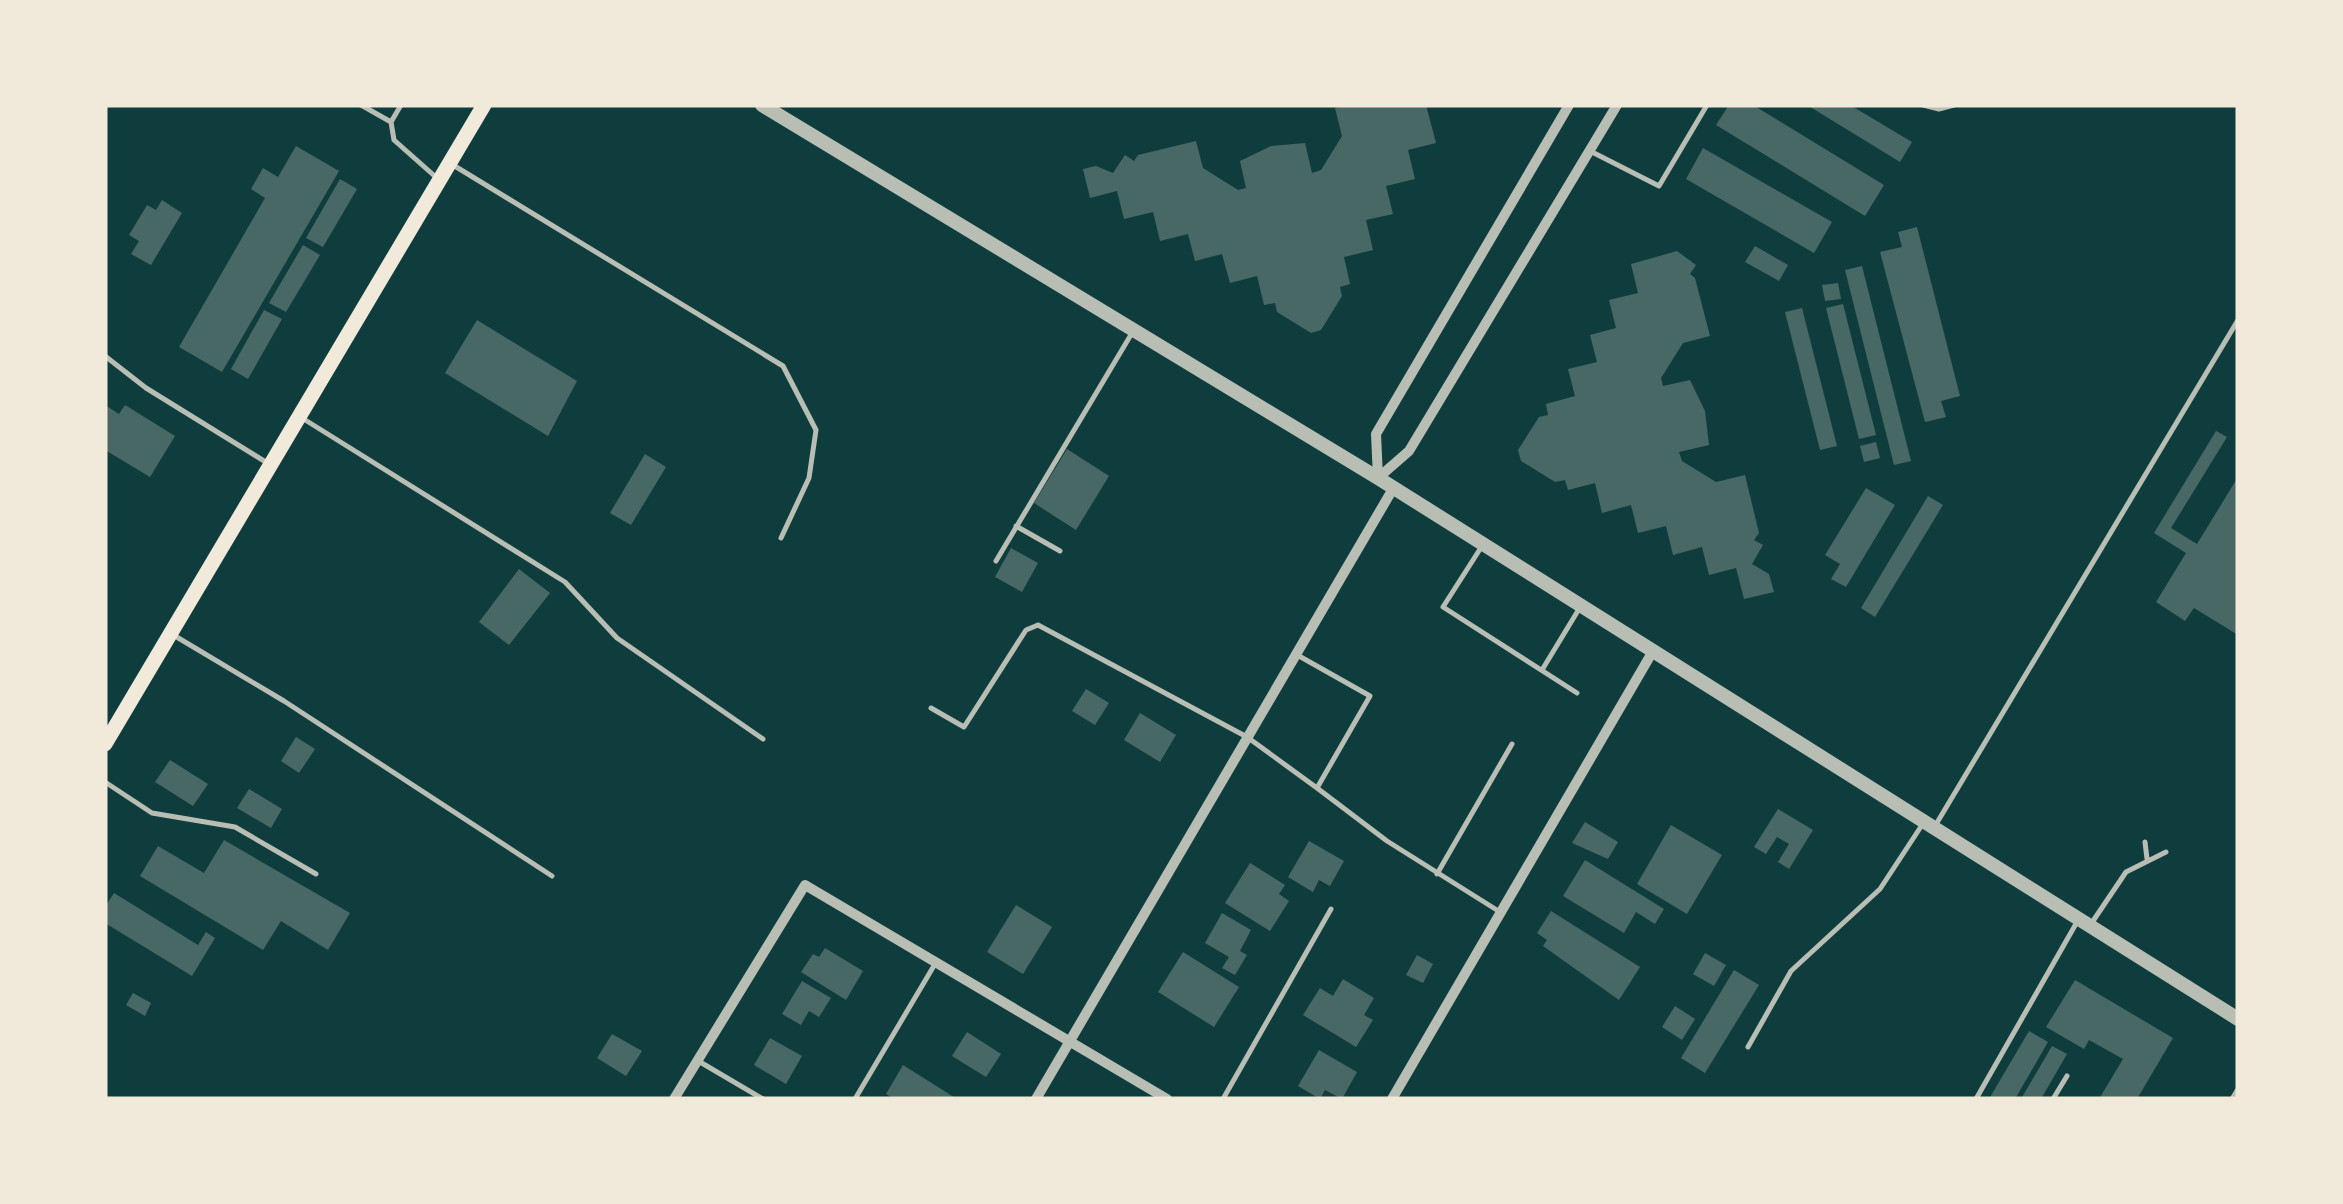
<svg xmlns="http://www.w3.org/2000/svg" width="2343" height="1204" font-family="'Work Sans',sans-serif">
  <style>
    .building { fill: #486865 }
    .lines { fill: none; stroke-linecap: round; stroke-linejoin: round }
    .service { stroke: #b8beb3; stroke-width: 5 }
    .minor { stroke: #b8beb3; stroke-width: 10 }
    .tertiary { stroke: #b8beb3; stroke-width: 14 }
    .secondary { stroke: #f1e9da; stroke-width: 15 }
  </style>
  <rect width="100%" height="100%" fill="#0f3d3e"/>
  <path class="building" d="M 1345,105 L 1426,105 L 1436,143 L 1408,150 L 1415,179 L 1386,186 L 1393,214 L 1366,220 L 1373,250 L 1344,257 L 1350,284 L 1340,287 L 1342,296 L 1321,330 L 1311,333 L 1277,312 L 1275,303 L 1264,305 L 1257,276 L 1230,283 L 1222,254 L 1195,261 L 1188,234 L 1160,241 L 1153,212 L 1124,219 L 1117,191 L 1090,198 L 1083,169 L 1096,166 L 1113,173 L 1125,155 L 1134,161 L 1138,155 L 1196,141 L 1203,168 L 1238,190 L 1246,188 L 1240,161 L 1271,146 L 1305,143 L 1312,173 L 1321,170 L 1342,136 L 1335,108 Z
    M 1729,105 L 1753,105 L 1884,185 L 1865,216 L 1716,125 Z
    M 1807,105 L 1850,105 L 1912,142 L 1900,162 Z
    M 296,146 L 339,171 L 222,372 L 179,347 L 265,198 L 251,189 L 263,168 L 278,177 Z
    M 1703,148 L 1832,222 L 1814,253 L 1686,179 Z
    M 340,179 L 357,189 L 323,247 L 306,238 Z
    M 162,200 L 182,213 L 151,265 L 131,254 L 139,241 L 129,235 L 147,205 L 156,210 Z
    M 1917,227 L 1960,396 L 1941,401 L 1946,417 L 1925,422 L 1880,252 L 1902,247 L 1898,232 Z
    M 303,245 L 320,255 L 286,312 L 269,303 Z
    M 1755,246 L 1788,265 L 1779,281 L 1745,262 Z
    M 1677,251 L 1696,265 L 1690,274 L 1695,278 L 1710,336 L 1683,343 L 1661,378 L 1663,386 L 1690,380 L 1705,411 L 1709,445 L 1679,452 L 1682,461 L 1716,482 L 1745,475 L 1759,533 L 1754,540 L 1763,545 L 1752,564 L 1769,574 L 1774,592 L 1744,599 L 1736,568 L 1709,575 L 1702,547 L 1673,555 L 1666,526 L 1638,533 L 1631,505 L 1602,513 L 1595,483 L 1568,490 L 1565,480 L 1555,482 L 1521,461 L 1518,450 L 1539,417 L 1548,415 L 1546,404 L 1575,396 L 1568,369 L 1597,362 L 1590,335 L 1616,328 L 1609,300 L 1638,293 L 1631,264 Z
    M 1862,266 L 1911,461 L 1894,465 L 1845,270 Z
    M 1838,283 L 1841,299 L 1825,301 L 1822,285 Z
    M 1843,304 L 1876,435 L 1859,439 L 1826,308 Z
    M 1802,308 L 1837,446 L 1820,450 L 1785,312 Z
    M 264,310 L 282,319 L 248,379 L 231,369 Z
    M 477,320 L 577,381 L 548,436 L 445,373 Z
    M 105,405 L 119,414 L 125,405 L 175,436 L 150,477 L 105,450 Z
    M 2216,431 L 2227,437 L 2171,528 L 2197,544 L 2238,477 L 2238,635 L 2194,608 L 2185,621 L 2156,602 L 2186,553 L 2154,533 Z
    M 1876,442 L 1880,458 L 1864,462 L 1860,446 Z
    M 1067,449 L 1109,476 L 1076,530 L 1034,503 Z
    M 645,454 L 666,467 L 631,525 L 610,513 Z
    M 1866,488 L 1895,505 L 1846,587 L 1831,579 L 1840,564 L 1825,555 Z
    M 1928,496 L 1943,505 L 1875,617 L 1861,608 Z
    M 1011,548 L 1038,563 L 1022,592 L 995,577 Z
    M 519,569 L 550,593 L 509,645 L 479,622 Z
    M 1086,689 L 1109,703 L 1095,725 L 1072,711 Z
    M 1140,713 L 1176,735 L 1160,762 L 1124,740 Z
    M 296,737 L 315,749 L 299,773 L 281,761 Z
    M 170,760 L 208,784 L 193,806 L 155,782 Z
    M 249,789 L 282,809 L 271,828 L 237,808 Z
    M 1778,809 L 1813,830 L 1789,869 L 1778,862 L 1789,844 L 1777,837 L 1766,854 L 1754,847 Z
    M 1585,822 L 1618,842 L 1608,859 L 1572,843 Z
    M 1671,825 L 1722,855 L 1687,914 L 1637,884 Z
    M 224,840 L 350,913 L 328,950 L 281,921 L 263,950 L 140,876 L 158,846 L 204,873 Z
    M 1309,841 L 1344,861 L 1330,886 L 1319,880 L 1313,892 L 1288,877 Z
    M 1585,860 L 1664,909 L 1655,924 L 1636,912 L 1624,933 L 1563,896 Z
    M 1250,863 L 1285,885 L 1279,894 L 1289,901 L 1270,931 L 1225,903 Z
    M 114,893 L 198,945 L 206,932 L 215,938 L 192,976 L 105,923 L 105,907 Z
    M 1016,905 L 1052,927 L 1023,974 L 987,952 Z
    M 1551,911 L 1640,967 L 1619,1000 L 1543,946 L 1547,940 L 1537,933 Z
    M 1222,913 L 1251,930 L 1240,951 L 1247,955 L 1235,975 L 1222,968 L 1229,957 L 1205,943 Z
    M 825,948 L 863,971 L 846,1000 L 801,972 L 813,954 L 819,957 Z
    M 1183,952 L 1239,987 L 1214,1027 L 1158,992 Z
    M 1705,953 L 1726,965 L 1714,986 L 1693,974 Z
    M 1417,955 L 1433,964 L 1423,983 L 1406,975 Z
    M 1734,970 L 1759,985 L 1705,1073 L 1681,1058 Z
    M 1343,979 L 1374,998 L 1364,1015 L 1373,1020 L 1356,1047 L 1303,1015 L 1320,988 L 1333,996 Z
    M 2075,980 L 2173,1038 L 2137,1099 L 2099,1099 L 2123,1059 L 2089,1040 L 2084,1049 L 2046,1027 Z
    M 802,981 L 831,998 L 819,1017 L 809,1011 L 801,1025 L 782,1014 Z
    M 133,993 L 151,1003 L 145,1016 L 126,1005 Z
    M 1675,1006 L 1695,1019 L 1682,1040 L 1662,1027 Z
    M 2029,1031 L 2048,1042 L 2015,1099 L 1989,1099 Z
    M 967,1032 L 1001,1054 L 986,1077 L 952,1056 Z
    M 612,1034 L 642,1051 L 626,1076 L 597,1058 Z
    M 770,1038 L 802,1056 L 786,1084 L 754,1065 Z
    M 2052,1046 L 2067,1054 L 2041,1099 L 2021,1099 Z
    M 1319,1050 L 1357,1072 L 1342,1099 L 1325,1090 L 1320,1099 L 1298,1086 Z
    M 903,1065 L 957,1099 L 894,1099 L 886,1094 Z"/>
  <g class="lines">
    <path class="service" d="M 361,105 L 391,122
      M 401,105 L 391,122 L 394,140 L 438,179
      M 1923,105 L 1939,109 L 1954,105
      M 1592,152 L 1659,186 L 1707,105
      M 453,165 L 783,366 L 816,430 L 809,478 L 781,538
      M 105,356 L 146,388 L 269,464
      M 302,418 L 565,582 L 617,638 L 763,739
      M 1016,526 L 1060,551
      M 1482,546 L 1443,607 L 1577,693
      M 996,561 L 1132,333
      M 175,636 L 284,701 L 552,876
      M 1542,670 L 1579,609
      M 931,708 L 964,727 L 1026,630 L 1038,625 L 1247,737 L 1317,788 L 1370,696 L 1299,656
      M 105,782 L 152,813 L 235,827 L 316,874
      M 1317,788 L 1387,841 L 1500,912
      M 1935,826 L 2238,320
      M 2145,842 L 2147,859
      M 1437,874 L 1512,744
      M 2091,924 L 2126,872 L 2166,852
      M 1748,1047 L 1791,971 L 1880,889 L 1922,825
      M 700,1062 L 763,1099
      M 855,1099 L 935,964
      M 1223,1099 L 1331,909
      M 1976,1099 L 2077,922
      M 2053,1099 L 2067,1076
      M 2232,1099 L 2238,1089"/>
    <path class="minor" d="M 1378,478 L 1409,451 L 1617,105
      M 1378,478 L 1376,434 L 1569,105
      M 674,1099 L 805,885 L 1167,1099
      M 1036,1099 L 1394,487
      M 1392,1099 L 1653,651"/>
    <path class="tertiary" d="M 762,105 L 1378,478 L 2238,1019"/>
    <path class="secondary" d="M 105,744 L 484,105"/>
  </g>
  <rect width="2343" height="1204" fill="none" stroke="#f1e9da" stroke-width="215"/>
</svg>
